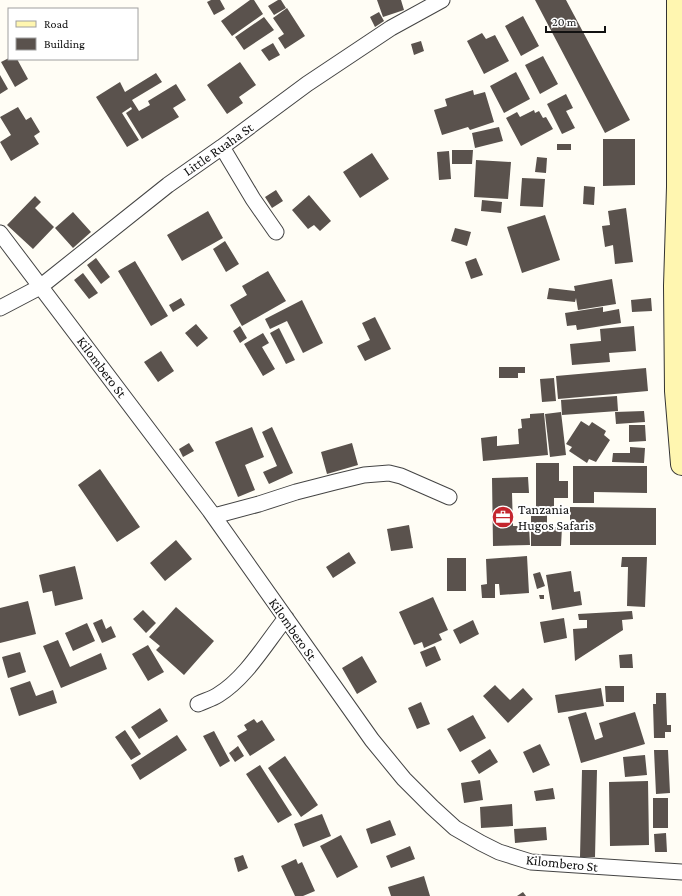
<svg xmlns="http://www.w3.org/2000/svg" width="682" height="896" font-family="'Crimson Pro',serif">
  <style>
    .building { fill: #5a524d }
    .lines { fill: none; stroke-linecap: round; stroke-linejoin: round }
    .street-casing { stroke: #444; stroke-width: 17 }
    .secondary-casing { stroke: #333; stroke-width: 24 }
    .street { stroke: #fff; stroke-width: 15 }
    .secondary { stroke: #fff6b0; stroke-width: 22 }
    .labels { text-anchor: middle; stroke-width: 4; stroke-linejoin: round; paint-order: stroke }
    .street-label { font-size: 14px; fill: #111; stroke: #fff }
    .poi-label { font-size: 14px; fill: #111; stroke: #fff; text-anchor: start }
  </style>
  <rect width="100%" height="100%" fill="#fffdf5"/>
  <path class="building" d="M 211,0 L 220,0 L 225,9 L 214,15 L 207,2 Z
    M 250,0 L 254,0 L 263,14 L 232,36 L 221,21 Z
    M 278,0 L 281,0 L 286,8 L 274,15 L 268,6 Z
    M 377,0 L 401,0 L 404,10 L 383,17 Z
    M 535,0 L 566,0 L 630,120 L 605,133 Z
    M 287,8 L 305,36 L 285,49 L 278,38 L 284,34 L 273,18 Z
    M 379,12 L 384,21 L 375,27 L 370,17 Z
    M 523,16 L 539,46 L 521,56 L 505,26 Z
    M 264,17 L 274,30 L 244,50 L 235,37 Z
    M 482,33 L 486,39 L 495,35 L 509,61 L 484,74 L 467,41 Z
    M 421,41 L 424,51 L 414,55 L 411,44 Z
    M 273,43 L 280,55 L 269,61 L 261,50 Z
    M 543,56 L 558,84 L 540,94 L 525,65 Z
    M 9,58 L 17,59 L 28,79 L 15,87 L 1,62 Z
    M 240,62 L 256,85 L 239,97 L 243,103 L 227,114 L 207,85 Z
    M 516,72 L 530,99 L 504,113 L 490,86 Z
    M 156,73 L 162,82 L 132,100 L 139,111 L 150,105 L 148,101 L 176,84 L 186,100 L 173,108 L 179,117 L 142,139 L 126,113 L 132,109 L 131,107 L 122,113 L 139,140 L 127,147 L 96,97 L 120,82 L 125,92 Z
    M 0,75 L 8,89 L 0,94 Z
    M 473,90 L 474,95 L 485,92 L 494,122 L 470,130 L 468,127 L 442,135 L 434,110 L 447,106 L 445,99 Z
    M 566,94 L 573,108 L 566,111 L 575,128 L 562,134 L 547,104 Z
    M 18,107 L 26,120 L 31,117 L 40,132 L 34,136 L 39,144 L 11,161 L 0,142 L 11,135 L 0,117 Z
    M 534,110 L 535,113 L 539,111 L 543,118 L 546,117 L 553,129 L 521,146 L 506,118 L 517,112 L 520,117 Z
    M 499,127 L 503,141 L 475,148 L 472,133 Z
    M 603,139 L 635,139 L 635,185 L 603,186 Z
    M 557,144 L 571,144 L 571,150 L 557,150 Z
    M 452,150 L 473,150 L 472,164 L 452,164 Z
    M 449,151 L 451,179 L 439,180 L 437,152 Z
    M 372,153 L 389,179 L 360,198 L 343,172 Z
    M 537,157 L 547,158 L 546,173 L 535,172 Z
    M 476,160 L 511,162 L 508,199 L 474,197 Z
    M 522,178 L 545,179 L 543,207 L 520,206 Z
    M 584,186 L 595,187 L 594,205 L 583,204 Z
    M 276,190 L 283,201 L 272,208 L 265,197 Z
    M 309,195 L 331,221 L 320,231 L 314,225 L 308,229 L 292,210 Z
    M 35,196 L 41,202 L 35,208 L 54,227 L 33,249 L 7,225 Z
    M 482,200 L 502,202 L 501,213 L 481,211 Z
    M 626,208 L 633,262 L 615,264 L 613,245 L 605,247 L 602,226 L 610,225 L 608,211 Z
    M 208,211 L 223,238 L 182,261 L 167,235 Z
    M 73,212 L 91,232 L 73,248 L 55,228 Z
    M 545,215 L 560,260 L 522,273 L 507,227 Z
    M 455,228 L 471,232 L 467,246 L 451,241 Z
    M 225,241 L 239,264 L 226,272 L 213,249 Z
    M 96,258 L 110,277 L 101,284 L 87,265 Z
    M 476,258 L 483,275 L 471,279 L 465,262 Z
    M 135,261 L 168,316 L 151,326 L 118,271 Z
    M 268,271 L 286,301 L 242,326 L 230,305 L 247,295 L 242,286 Z
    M 83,273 L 98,293 L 89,299 L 74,280 Z
    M 612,279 L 616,304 L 578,310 L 576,298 L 575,302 L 547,299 L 549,288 L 575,291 L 574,286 Z
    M 181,298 L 185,305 L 173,312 L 169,305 Z
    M 651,298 L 652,311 L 632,312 L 631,300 Z
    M 302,300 L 323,343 L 303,353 L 287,321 L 270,329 L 265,319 Z
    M 603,307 L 603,312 L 619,309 L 621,323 L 577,330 L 576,325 L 567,326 L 565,313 Z
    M 375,317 L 391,349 L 365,361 L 357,346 L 370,340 L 362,323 Z
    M 196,324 L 208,338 L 197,347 L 185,333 Z
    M 240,326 L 247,338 L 240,343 L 233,331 Z
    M 634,326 L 636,351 L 609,353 L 610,362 L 572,365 L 570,344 L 601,341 L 600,329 Z
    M 279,328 L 295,360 L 286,364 L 270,333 Z
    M 263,333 L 269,343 L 262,347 L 275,369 L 263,376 L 244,344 Z
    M 161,351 L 174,371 L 158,382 L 144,362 Z
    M 499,367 L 525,367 L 525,373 L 518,373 L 518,378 L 499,378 Z
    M 646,368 L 648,391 L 558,399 L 556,376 Z
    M 554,378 L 556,401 L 542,402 L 540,379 Z
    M 617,396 L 618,411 L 562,415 L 561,400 Z
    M 644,411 L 645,422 L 616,424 L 615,412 Z
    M 561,412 L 566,455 L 550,457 L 545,414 Z
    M 544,413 L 548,455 L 483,461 L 481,438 L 497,436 L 497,446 L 519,444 L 518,429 L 522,428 L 521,419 L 530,418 L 530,414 Z
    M 581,421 L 589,426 L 592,422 L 606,431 L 604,435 L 610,440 L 596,462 L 589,459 L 587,463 L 569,451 L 572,447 L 566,444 Z
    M 629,425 L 645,425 L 646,441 L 629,442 Z
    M 252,427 L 264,457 L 245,465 L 255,490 L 238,497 L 215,442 Z
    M 272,427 L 293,473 L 269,484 L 263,472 L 277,466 L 262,432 Z
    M 189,443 L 194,451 L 183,457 L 179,449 Z
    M 352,443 L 358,465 L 327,474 L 321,452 Z
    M 630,447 L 645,448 L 644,463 L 612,462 L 613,453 L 630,453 Z
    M 536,463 L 559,463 L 559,481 L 568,481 L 568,498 L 554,498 L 554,508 L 536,508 Z
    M 573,466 L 647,466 L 647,493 L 594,492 L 594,503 L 573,503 Z
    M 100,469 L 140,527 L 117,542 L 78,485 Z
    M 528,477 L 529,493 L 512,493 L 513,526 L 529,526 L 530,545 L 493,546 L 492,478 Z
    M 570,507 L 656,508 L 656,545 L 570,545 Z
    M 531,514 L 547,514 L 547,527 L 562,527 L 561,546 L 531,546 Z
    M 409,525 L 413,548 L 391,551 L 387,529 Z
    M 176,540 L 192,559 L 165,581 L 150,563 Z
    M 349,552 L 356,563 L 333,578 L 326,567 Z
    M 527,556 L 529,593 L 500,595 L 499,584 L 495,584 L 495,598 L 482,598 L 481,585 L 487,584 L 486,559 Z
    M 622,557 L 647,557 L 645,607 L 627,606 L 628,567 L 621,567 Z
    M 447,558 L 466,558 L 466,591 L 447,591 Z
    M 75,566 L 83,599 L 55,606 L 52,591 L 43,593 L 39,575 Z
    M 571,571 L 574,592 L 580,591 L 582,605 L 552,610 L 546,575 Z
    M 540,572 L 545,586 L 537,589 L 533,574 Z
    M 539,595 L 544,595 L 544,599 L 540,599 Z
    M 433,597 L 448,630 L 439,634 L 442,640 L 424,648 L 422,642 L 414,645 L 399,612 Z
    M 28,601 L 36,634 L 0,643 L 0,608 Z
    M 176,607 L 214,641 L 184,675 L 156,650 L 160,646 L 149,637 Z
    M 143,610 L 156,623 L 146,633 L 133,619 Z
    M 632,611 L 633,619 L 622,620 L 623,630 L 575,661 L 573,629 L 587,628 L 587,620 L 579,620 L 578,614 Z
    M 564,618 L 567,638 L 544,643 L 540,622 Z
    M 102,619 L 106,629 L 111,626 L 116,637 L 102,643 L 93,623 Z
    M 473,620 L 479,634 L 460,644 L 453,630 Z
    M 87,623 L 95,641 L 73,651 L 65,633 Z
    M 58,640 L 70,667 L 101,653 L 107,669 L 61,688 L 43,646 Z
    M 148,645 L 164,672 L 148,681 L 132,654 Z
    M 435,646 L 441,660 L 426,667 L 420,652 Z
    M 20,652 L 26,672 L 8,678 L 2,657 Z
    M 632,654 L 633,668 L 620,668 L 619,655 Z
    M 362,656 L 377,682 L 357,694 L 342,668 Z
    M 30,681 L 36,696 L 53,690 L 57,703 L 19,716 L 10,688 Z
    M 495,685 L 510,700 L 523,688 L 533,699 L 508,723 L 483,696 Z
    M 605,686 L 624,686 L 624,702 L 606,702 Z
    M 601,688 L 604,706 L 558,713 L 555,695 Z
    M 656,693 L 666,693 L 667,725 L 671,725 L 671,732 L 665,732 L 665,738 L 654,738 L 653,704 L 656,704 Z
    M 421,702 L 430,724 L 417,729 L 408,708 Z
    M 160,708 L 168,721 L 139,739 L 131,727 Z
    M 586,712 L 595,740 L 603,737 L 599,723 L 635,712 L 645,744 L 581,763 L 568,717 Z
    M 473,715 L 486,738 L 460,752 L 447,729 Z
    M 254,719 L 257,723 L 262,720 L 275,740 L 250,756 L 237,736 L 247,730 L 244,725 Z
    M 125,730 L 141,754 L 131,760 L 115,737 Z
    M 214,731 L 230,761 L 220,767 L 203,736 Z
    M 177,735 L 187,750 L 140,780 L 131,765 Z
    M 540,744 L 550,765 L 533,773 L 523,752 Z
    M 238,746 L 244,756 L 235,762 L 229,753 Z
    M 490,749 L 498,762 L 479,774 L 471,761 Z
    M 654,750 L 668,750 L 670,793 L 656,794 Z
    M 645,755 L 647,775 L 625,777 L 623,757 Z
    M 285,756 L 318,805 L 301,817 L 268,768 Z
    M 260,765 L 292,815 L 278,823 L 246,774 Z
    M 582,770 L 597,770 L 595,857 L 580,857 Z
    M 480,780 L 483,800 L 464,803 L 461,783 Z
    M 648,781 L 649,845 L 610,846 L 609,782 Z
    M 553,788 L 555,799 L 536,801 L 534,791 Z
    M 653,798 L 668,798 L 668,828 L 653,828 Z
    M 512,804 L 513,826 L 481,828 L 480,807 Z
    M 322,814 L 331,836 L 303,847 L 294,824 Z
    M 390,820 L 396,835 L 371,844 L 366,829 Z
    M 546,827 L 547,840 L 515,843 L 514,829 Z
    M 666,833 L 667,852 L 655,852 L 654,834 Z
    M 341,835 L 358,867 L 337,878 L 320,846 Z
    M 410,846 L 415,859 L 391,868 L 386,856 Z
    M 243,855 L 248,868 L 238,872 L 234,858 Z
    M 296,859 L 298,864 L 302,862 L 315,891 L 303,896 L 295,896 L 281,866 Z
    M 424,876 L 430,896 L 391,896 L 388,887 Z
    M 523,892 L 526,896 L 517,896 Z"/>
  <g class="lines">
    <g class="street-casing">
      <path id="street" d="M 222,147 L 253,199 L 276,232
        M 0,233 L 210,511 L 372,740 L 404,779 L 432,807 L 455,828 L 481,843 L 499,852 L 531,862 L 682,872
        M 0,308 L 40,287 L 168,185 L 222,147 L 307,84 L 391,28 L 442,0
        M 214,516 L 259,504 L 296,492 L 335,482 L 364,475 L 389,473 L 401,476 L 449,497
        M 198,704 C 204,701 212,699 218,695 C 246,678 266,643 286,618"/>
    </g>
    <g class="secondary-casing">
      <path id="secondary" d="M 678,0 L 678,187 L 675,286 L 676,391 L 682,464"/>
    </g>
    <use href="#street" class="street"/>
    <use href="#secondary" class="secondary"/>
  </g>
  <defs>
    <g id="office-disc" transform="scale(1.15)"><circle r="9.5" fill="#c4262e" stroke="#fff"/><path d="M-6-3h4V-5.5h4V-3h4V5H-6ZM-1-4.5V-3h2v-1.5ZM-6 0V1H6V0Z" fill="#fff"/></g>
  </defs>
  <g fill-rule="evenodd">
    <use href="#office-disc" x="503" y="517"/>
  </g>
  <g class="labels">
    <g class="street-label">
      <text transform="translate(218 149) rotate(-35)" y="5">Little Ruaha St</text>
      <text transform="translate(102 367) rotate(53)" y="5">Kilombero St</text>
      <text transform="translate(293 629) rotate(55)" y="5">Kilombero St</text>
      <text transform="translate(562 863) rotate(6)" y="5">Kilombero St</text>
    </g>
    <g class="poi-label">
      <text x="518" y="514">Tanzania<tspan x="518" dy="16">Hugos Safaris</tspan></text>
    </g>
  </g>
  <rect x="8" y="8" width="130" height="52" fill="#ffffff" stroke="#a0a0a0"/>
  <rect x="16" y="21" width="20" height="6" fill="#fff6b0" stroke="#a0a0a0"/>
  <text x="44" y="28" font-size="12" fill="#111111">Road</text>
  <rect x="16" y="38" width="20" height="12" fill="#5a524d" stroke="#a0a0a0"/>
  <text x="44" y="48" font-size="12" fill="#111111">Building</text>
  <path d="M546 26v6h59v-6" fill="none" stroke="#111111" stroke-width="2"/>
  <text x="552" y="26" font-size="12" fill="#111111" stroke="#ffffff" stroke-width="3" paint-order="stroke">20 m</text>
</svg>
